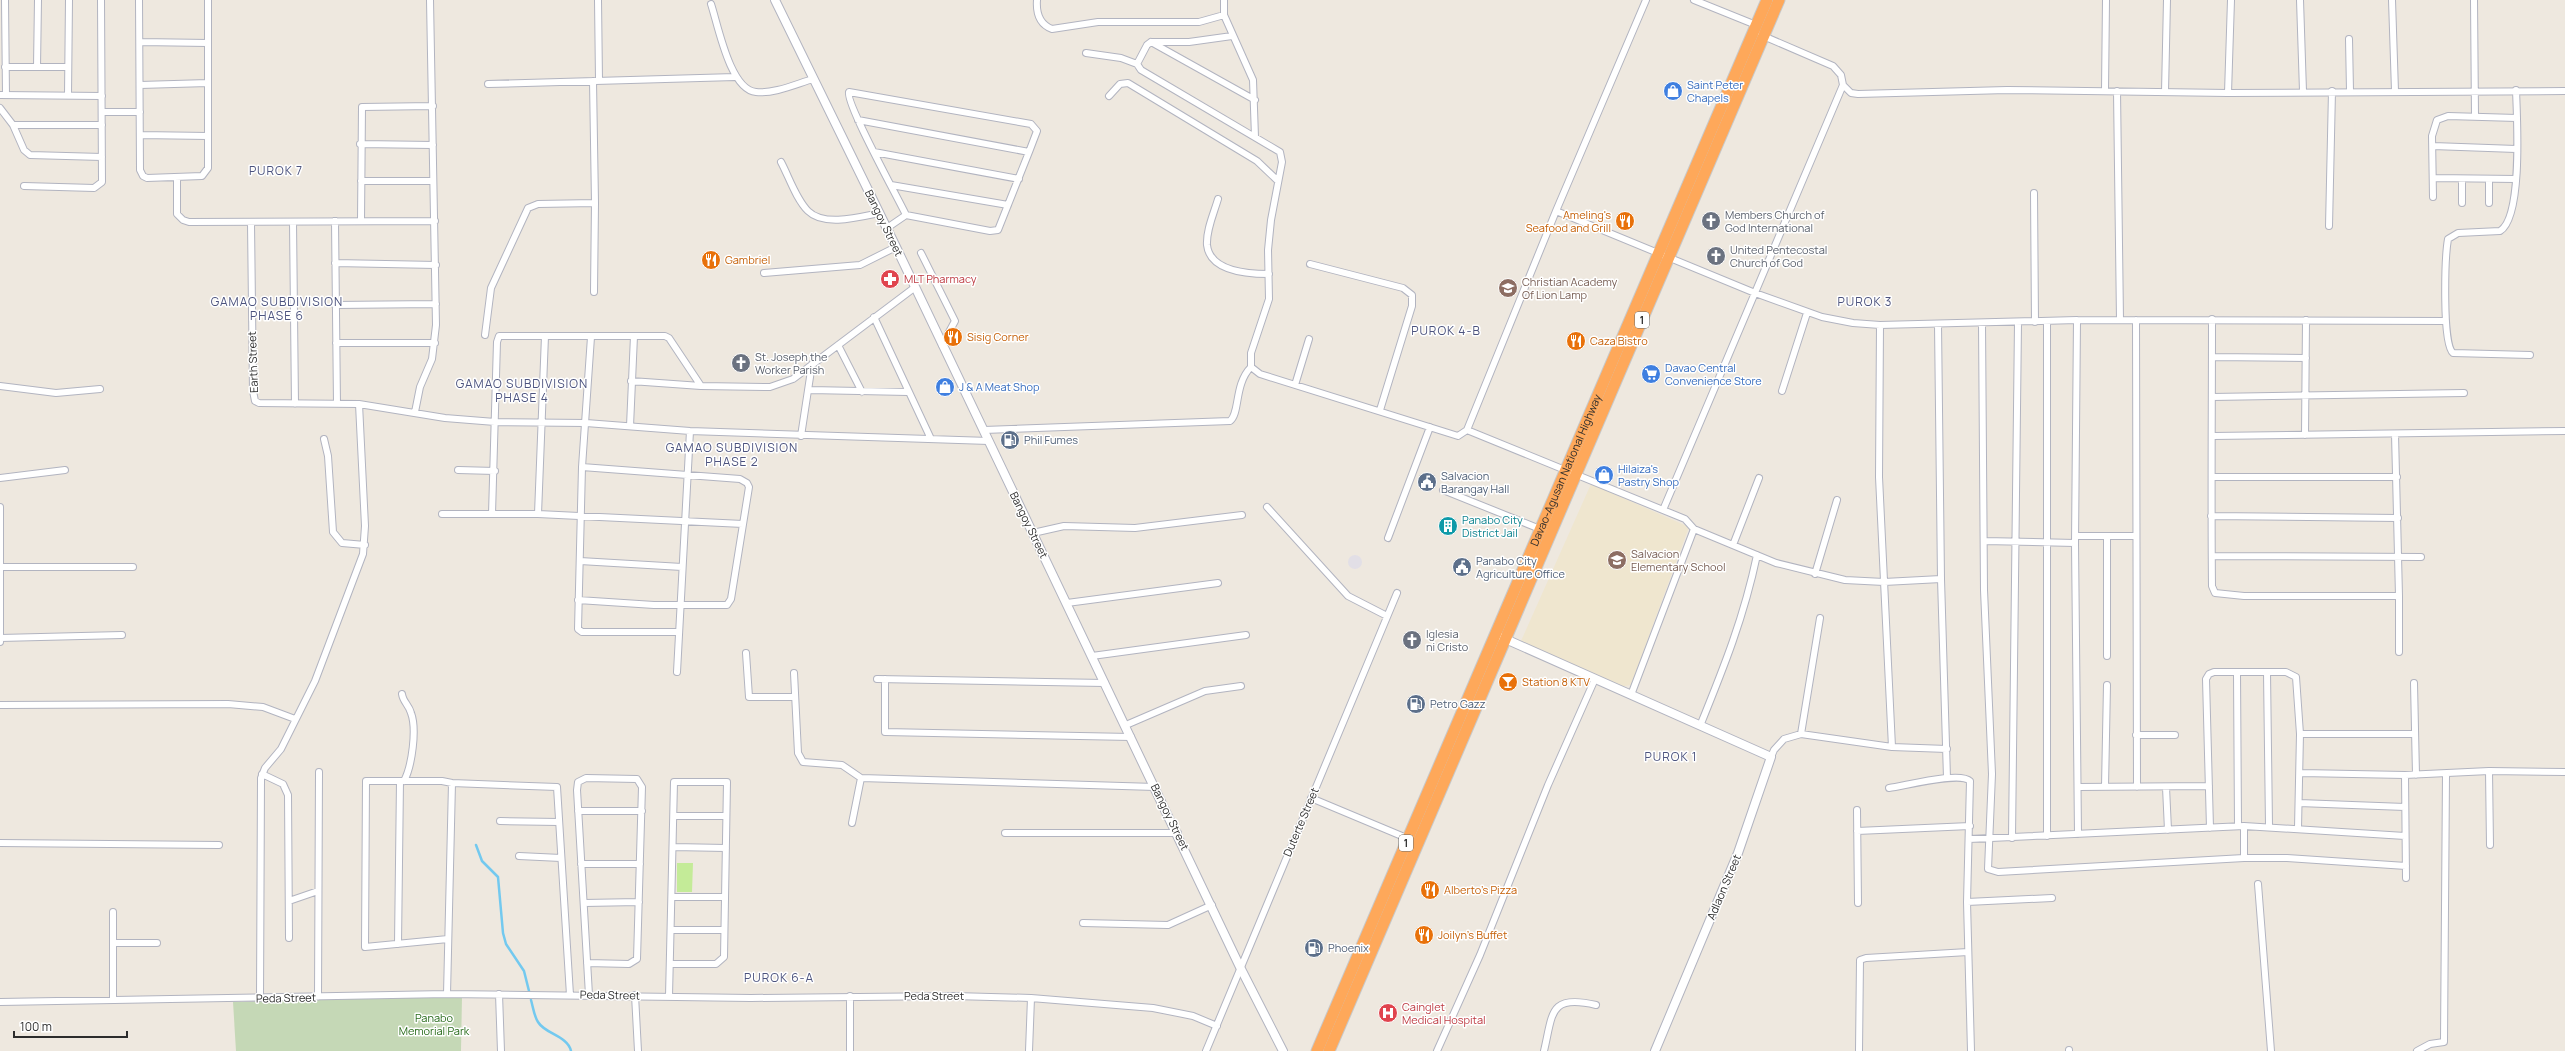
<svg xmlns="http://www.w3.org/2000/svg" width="2565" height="1051" font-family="Manrope,sans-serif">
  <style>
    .industrial { fill: #e2dfe6 }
    .education { fill: #efe6cf }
    .cemetery { fill: #c5d8b6 }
    .pitch { fill: #c4eb98 }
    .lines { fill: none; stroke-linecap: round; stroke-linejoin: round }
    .stream { stroke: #73c9ef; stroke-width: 2.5 }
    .street-casing { stroke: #b2b4c0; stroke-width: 8 }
    .secondary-casing { stroke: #b2b4c0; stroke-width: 10 }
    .highway-casing { stroke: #c8c8c8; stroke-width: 13 }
    .street { stroke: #fff; stroke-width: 6 }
    .secondary { stroke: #fff; stroke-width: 8 }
    .highway { stroke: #fea85a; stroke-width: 11 }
    .labels { text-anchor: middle; stroke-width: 3; stroke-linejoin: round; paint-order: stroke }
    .shield { fill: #fff; stroke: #6b6b6b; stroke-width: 1 }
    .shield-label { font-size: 10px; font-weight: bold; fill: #2c2c2c }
    .shop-label { font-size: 11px; fill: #366cbe; stroke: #fff; text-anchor: start }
    .food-label { font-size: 11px; fill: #c56008; stroke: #fff; text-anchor: start }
    .worship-label { font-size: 11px; fill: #5b616d; stroke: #fff; text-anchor: start }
    .street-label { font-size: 11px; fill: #2c2c2c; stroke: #fff }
    .health-label { font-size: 11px; fill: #be3a42; stroke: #fff; text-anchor: start }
    .education-label { font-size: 11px; fill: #785e54; stroke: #fff; text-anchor: start }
    .service-label { font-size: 11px; fill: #4e5e75; stroke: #fff; text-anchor: start }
    .culture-label { font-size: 11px; fill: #0d838f; stroke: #fff; text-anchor: start }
    .park-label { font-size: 11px; fill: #286b1b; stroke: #fff }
    .neighbourhood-label { font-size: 12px; letter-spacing: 1px; fill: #4c537e; stroke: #fff }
  </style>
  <rect width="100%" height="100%" fill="#eee8df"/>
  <path class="industrial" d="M1348 562a7 7 0 1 1 14 0a7 7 0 1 1-14 0Z"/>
  <path class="education" d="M 1591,484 L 1689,527 L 1631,685 L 1618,687 L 1521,641 Z"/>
  <path class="cemetery" d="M 462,996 L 461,1051 L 236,1051 L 233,1002 Z"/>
  <path class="pitch" d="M 677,863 L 693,863 L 692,892 L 677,892 Z"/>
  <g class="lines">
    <path class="stream" d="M 476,845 L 482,861 L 498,877 L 503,933 L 506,944 L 524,971 L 529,991
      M 531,1000 C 533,1007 534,1016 538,1022 C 545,1034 568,1036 571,1051"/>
    <g class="street-casing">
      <path id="street" d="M 5,0 L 6,95
        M 139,0 L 140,170 L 143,176 L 147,178 L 202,176 L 208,168 L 208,0
        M 598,0 L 599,80
        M 1037,0 C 1036,13 1039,24 1052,29 L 1098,22 L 1199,22 L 1224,15 L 1224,0
        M 1694,0 L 1756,25
        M 2300,0 L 2303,91
        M 2392,0 L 2395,91
        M 2474,0 L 2475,116
        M 711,4 C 718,25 730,90 756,92 C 774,94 796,84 813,79
        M 1224,15 L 1253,80 L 1255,137
        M 1232,36 L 1189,42 L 1151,42 L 1147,45 L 1137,64 L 1141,70 L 1280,152 L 1282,162 L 1271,220 L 1268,250 L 1269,299 L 1251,353 L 1251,367 L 1260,374 L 1458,436 L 1467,430 L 1556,211 L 1646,0
        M 2349,39 L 2350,91
        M 140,42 L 208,43
        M 1151,42 L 1255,100
        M 1086,53 L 1121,58 L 1137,64
        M 5,67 L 68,67
        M 37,67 L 38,0
        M 488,84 L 735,77
        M 140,85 L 208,83
        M 1843,85 L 1851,93 L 1858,94 L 2007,90 L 2228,93 L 2565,91
        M 2516,90 C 2517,118 2523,217 2500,231 L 2458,233 L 2448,239 C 2445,256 2442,344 2453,353 L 2530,355
        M 2105,91 L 2106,0
        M 2117,91 L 2120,320
        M 2165,92 L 2167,0
        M 2228,93 L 2231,0
        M 0,95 L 102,96
        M 68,95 L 69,0
        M 1109,96 L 1120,84 L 1128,83 L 1257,161 L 1278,181
        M 0,108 L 13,125 L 24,150 L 30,155 L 102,157
        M 102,112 L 140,112
        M 858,120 L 1029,152 L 998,230 L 990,231 L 906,215 L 887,228
        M 13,125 L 102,125
        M 140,135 L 208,136
        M 360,144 L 433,145
        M 2433,146 L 2516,149
        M 874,152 L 1019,179
        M 781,162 C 789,177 796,199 808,211 C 824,227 860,217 880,213
        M 2433,178 L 2516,179
        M 177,179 L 177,214 L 183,220 L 189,222 L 435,221
        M 361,181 L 433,181
        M 891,185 L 1008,205
        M 24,186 L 94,188 L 102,182 L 101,0
        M 2034,193 L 2035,322
        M 2433,197 L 2432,136 L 2437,120 L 2448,116 L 2517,118
        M 1218,199 C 1214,213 1206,230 1207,245 C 1210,272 1249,274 1269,274
        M 2462,203 L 2462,179
        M 2489,203 L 2489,179
        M 1556,211 L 1755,293 L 1822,317 L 1853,323 L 1880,325 L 2077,320 L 2446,321
        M 906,215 C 898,198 845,102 849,92 L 1031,124 L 1037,131 L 1029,152
        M 361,220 L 362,107 L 433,106
        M 335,221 L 337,404
        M 293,222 L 295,404
        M 251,223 L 253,391 L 255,401 L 259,403 L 359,404 L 445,418 L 495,422 L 586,423 L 690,431 L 989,441
        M 2329,226 L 2332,91
        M 921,253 L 955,321 L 942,345
        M 335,263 L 436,265
        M 1310,264 L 1403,288 L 1412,295 L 1412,306 L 1380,410
        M 764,273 L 860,265 L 896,247
        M 594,292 L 595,203
        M 335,305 L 436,304
        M 874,317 L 931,439
        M 2212,319 C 2212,408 2211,497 2212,586 L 2215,593 L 2244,596 L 2399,596 L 2395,434
        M 2077,320 L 2075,543 L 2078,834
        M 2136,320 L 2137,787
        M 2047,322 L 2047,836
        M 1982,323 L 1984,590 L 1992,774 L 1988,869 L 1998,872 L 2244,858 L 2287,858 L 2406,866
        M 1938,324 L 1941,579 L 1947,778
        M 1880,325 L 1879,477 L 1892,747
        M 485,335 L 491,288 L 528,208 L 538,204 L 595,203 L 593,81
        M 591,337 L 582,467 L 578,629 L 582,632 L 679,632
        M 336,343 L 435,343
        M 838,345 L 862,392
        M 2212,357 L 2306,358
        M 631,381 L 701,386
        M 1295,385 L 1309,339
        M 0,386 L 56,393 L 100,389
        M 810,390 L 908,392
        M 1782,391 L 1807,313
        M 2212,397 L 2464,393
        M 415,412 L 420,387 L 432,359 L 436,325 L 430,0
        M 630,426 L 634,336
        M 984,430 L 1230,421 C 1240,414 1234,384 1251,367
        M 1467,430 L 1685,519 L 1694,529 L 1776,563 L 1845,580 L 1884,582 L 1941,579
        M 2305,435 L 2306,320
        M 801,436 L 812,364
        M 2213,436 L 2565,431
        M 324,439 L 328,456 L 333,532 L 342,543 L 365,545
        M 458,470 L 495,471
        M 2213,477 L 2397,477
        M 0,478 L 65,470
        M 1443,490 L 1540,529
        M 0,507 L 0,642
        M 1267,507 L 1348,596 L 1387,616
        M 1663,510 L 1843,85 L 1841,75 L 1833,66 L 1761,35
        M 442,514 L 538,514 L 743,524
        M 492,514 L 497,342 L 499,336 L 665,336 L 669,338 L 701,386 L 770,387 L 793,379 L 914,288
        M 538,514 L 545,336
        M 2211,516 L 2398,518
        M 1033,533 L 1064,526 L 1135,528 L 1242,515
        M 2075,536 L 2136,536
        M 2107,536 L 2107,656
        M 1388,538 L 1430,427
        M 1984,541 L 2075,543
        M 1733,545 L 1759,478
        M 2212,556 L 2421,557
        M 580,561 L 682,567
        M 0,567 L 133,567
        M 1815,574 L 1837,500
        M 578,600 L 654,605 L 727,605 L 731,599 L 749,487 L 747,483 L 740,479 L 582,467
        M 1067,603 L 1218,583
        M 0,638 L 122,635
        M 2399,652 L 2399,596
        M 746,653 L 749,697 L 794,697
        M 1092,656 L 1246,635
        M 677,672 L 690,431
        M 2267,672 L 2269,826
        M 794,673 L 798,753 L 803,762 L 842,765 L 861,778 L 1155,787
        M 2237,673 L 2238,826
        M 877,679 L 1105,683
        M 885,679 L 885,732 L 1131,737
        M 2414,683 L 2416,775
        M 402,694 C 403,702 409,705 411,713 C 417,729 412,766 404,781
        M 1631,695 L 1694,529
        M 0,705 L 228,704 L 263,707 L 295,719
        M 1126,725 L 1205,691 L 1241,686
        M 1700,726 C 1724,667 1744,617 1757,555
        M 1801,734 L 1820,618
        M 2300,734 L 2415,734
        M 2136,735 L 2175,735
        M 1771,757 L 1774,750 L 1784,739 L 1801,734 L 1892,747 L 1947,749
        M 2489,771 L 2490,845
        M 2301,773 L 2405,775 L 2489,771 L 2565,772
        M 262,774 L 283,784 L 288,795 L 289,938
        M 2405,775 L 2406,878
        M 2078,787 L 2209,786
        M 2105,787 L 2107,685
        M 2166,787 L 2168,830
        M 1889,788 C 1905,786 1960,771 1970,781 L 1967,902 L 1971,1051
        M 1311,798 L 1409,839
        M 2299,803 L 2405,807
        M 1857,810 L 1858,903
        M 578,811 L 642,811
        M 674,816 L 726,816
        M 500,821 L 559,822
        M 852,823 L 861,778
        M 2244,826 L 2244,858
        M 2210,828 L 2206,679 L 2209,674 L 2214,672 L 2286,672 L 2296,677 L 2300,734 L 2298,828
        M 1857,831 L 1970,826
        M 1005,833 L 1178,833
        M 2012,838 L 2018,323
        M 1969,839 L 2244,826 L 2405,836
        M 0,843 L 219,845
        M 673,847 L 726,848
        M 519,856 L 561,858
        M 581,864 L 640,864
        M 2258,884 L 2271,1051
        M 672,897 L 725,897
        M 289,901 L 318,891
        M 1967,902 L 2052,898
        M 584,903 L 639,902
        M 113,912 L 113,1000
        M 1083,923 L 1168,925 L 1212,905
        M 671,930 L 724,930
        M 448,939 L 365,947 L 366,781 L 442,781 L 452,783 L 557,787 L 570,995
        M 113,943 L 157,943
        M 398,944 L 400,781
        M 587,963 L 629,964 L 637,959 L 642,787 L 637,779 L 586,778 L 578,782 L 577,790 L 589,995
        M 447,994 L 452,783
        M 499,994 L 501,1051
        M 635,995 L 638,1051
        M 669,996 L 674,782 L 727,782 L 724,957 L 716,964 L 670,964
        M 850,996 L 850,1051
        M 318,997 L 319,772
        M 260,998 L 261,778 L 265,768 L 281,749 L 315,681 L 363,554 L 365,526 L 359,404
        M 0,1002 L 447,994 L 751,998 L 954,996 L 1031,998 L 1153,1008 L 1193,1016 L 1217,1026
        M 1029,1051 L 1031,998
        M 1206,1051 L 1397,593
        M 1437,1051 L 1480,955 L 1548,785 L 1595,679
        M 1544,1051 C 1553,1013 1549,994 1596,1005
        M 1859,1051 L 1860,960 L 1866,958 L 1968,952
        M 2069,1051 L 2069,1050
        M 2417,1051 L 2430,1044 L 2444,1042 L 2446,774"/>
    </g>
    <g class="secondary-casing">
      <path id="secondary" d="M 775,0 L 896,247 L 1240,967 L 1283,1051
        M 1501,637 L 1771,757 L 1738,853 L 1655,1051"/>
    </g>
    <g class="highway-casing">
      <g id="highway">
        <path id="s1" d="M 1317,1051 L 1767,0"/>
        <path d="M 1329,1051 L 1779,0"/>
      </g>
    </g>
    <use href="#street" class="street"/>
    <use href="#secondary" class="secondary"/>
    <use href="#highway" class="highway"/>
  </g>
  <defs>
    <g id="shop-disc" transform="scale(1)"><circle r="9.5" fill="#3f7fe0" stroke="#fff"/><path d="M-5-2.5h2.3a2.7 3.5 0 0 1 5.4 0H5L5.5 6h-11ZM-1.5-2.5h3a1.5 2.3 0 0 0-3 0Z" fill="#fff"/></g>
    <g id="restaurant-disc" transform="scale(1)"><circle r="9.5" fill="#e8710a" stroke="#fff"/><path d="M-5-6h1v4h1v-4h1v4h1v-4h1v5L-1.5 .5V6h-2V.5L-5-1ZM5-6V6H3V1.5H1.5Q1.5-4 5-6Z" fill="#fff"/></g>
    <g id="church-disc" transform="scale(1)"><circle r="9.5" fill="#6b7280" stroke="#fff"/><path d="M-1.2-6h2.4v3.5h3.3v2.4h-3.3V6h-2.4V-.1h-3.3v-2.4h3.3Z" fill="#fff"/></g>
    <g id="pharmacy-disc" transform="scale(1)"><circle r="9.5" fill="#e0444e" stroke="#fff"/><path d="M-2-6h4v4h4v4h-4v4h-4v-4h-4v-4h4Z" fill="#fff"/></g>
    <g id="school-disc" transform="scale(1)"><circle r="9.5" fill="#8d6e63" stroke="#fff"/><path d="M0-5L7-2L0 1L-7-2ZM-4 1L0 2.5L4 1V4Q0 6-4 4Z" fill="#fff"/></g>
    <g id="supermarket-disc" transform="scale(1)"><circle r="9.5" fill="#3f7fe0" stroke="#fff"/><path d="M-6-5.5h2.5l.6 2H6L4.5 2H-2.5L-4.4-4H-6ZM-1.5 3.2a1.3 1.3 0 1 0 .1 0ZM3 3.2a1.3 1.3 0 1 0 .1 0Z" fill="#fff"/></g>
    <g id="fuel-disc" transform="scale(1)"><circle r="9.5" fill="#5c6f8a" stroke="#fff"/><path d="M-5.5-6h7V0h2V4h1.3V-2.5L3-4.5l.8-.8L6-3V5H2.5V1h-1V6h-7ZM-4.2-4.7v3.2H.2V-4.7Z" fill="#fff"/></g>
    <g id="civic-disc" transform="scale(1)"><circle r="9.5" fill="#5c6f8a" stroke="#fff"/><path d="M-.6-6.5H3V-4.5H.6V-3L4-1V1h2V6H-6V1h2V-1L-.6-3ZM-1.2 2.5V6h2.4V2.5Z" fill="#fff"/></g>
    <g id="building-disc" transform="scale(1)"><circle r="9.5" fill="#0f9aa8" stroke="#fff"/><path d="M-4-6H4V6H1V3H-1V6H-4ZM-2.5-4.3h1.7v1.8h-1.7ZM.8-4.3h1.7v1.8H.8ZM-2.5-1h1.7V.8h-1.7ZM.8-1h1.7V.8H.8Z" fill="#fff"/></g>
    <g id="bar-disc" transform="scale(1)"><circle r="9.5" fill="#e8710a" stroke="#fff"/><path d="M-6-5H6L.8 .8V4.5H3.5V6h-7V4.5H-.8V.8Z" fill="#fff"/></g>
    <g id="hospital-disc" transform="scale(1)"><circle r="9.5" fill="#e0444e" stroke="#fff"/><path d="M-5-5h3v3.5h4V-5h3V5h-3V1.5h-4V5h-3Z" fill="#fff"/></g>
  </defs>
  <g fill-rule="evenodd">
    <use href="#shop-disc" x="1673" y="91"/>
    <use href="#restaurant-disc" x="1625" y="221"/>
    <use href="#church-disc" x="1711" y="221"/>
    <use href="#church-disc" x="1716" y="256"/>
    <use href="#restaurant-disc" x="711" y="260"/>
    <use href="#pharmacy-disc" x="890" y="279"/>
    <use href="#school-disc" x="1508" y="288"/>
    <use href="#restaurant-disc" x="953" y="337"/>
    <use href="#restaurant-disc" x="1576" y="341"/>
    <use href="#church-disc" x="741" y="363"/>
    <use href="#supermarket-disc" x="1651" y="374"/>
    <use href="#shop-disc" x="945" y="387"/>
    <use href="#fuel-disc" x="1010" y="440"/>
    <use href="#shop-disc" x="1604" y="475"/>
    <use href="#civic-disc" x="1427" y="482"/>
    <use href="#building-disc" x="1448" y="526"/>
    <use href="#school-disc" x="1617" y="560"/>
    <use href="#civic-disc" x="1462" y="567"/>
    <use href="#church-disc" x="1412" y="640"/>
    <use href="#bar-disc" x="1508" y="682"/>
    <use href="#fuel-disc" x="1416" y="704"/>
    <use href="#restaurant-disc" x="1430" y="890"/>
    <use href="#restaurant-disc" x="1424" y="935"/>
    <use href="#fuel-disc" x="1314" y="948"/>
    <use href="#hospital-disc" x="1388" y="1013"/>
  </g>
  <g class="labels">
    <g class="shield">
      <rect x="1635" y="312" width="14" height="16" rx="3"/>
      <rect x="1399" y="835" width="14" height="16" rx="3"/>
    </g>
    <g class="shield-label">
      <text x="1642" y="324">1</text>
      <text x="1406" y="847">1</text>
    </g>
    <g class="shop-label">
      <text x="1687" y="89">Saint Peter<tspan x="1687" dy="13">Chapels</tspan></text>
      <text x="1665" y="372">Davao Central<tspan x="1665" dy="13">Convenience Store</tspan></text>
      <text x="959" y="391">J &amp; A Meat Shop</text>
      <text x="1618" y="473">Hilaiza's<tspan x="1618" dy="13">Pastry Shop</tspan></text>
    </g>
    <g class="food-label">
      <text x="1611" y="219" text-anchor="end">Ameling's<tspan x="1611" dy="13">Seafood and Grill</tspan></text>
      <text x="725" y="264">Gambriel</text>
      <text x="967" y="341">Sisig Corner</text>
      <text x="1590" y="345">Caza Bistro</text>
      <text x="1522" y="686">Station 8 KTV</text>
      <text x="1444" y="894">Alberto's Pizza</text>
      <text x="1438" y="939">Joilyn's Buffet</text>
    </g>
    <g class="worship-label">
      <text x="1725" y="219">Members Church of<tspan x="1725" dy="13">God International</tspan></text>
      <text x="1730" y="254">United Pentecostal<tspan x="1730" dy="13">Church of God</tspan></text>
      <text x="755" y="361">St. Joseph the<tspan x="755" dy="13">Worker Parish</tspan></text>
      <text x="1426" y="638">Iglesia<tspan x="1426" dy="13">ni Cristo</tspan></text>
    </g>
    <g class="street-label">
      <text transform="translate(884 223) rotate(64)" y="4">Bangoy Street</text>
      <text transform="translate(253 362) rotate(-92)" y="4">Earth Street</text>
      <text dy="4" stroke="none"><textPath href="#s1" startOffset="632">Davao-Agusan National Highway</textPath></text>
      <text transform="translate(1029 525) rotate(64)" y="4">Bangoy Street</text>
      <text transform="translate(1170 817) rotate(64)" y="4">Bangoy Street</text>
      <text transform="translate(1301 822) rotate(-67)" y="4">Duterte Street</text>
      <text transform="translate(1724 887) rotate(-67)" y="4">Adlaon Street</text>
      <text transform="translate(610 995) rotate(1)" y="4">Peda Street</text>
      <text x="934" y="1000">Peda Street</text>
      <text transform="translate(286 998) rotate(-1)" y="4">Peda Street</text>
    </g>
    <g class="health-label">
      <text x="904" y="283">MLT Pharmacy</text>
      <text x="1402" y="1011">Cainglet<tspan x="1402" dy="13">Medical Hospital</tspan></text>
    </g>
    <g class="education-label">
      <text x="1522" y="286">Christian Academy<tspan x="1522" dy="13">Of Lion Lamp</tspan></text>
      <text x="1631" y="558">Salvacion<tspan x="1631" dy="13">Elementary School</tspan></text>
    </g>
    <g class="service-label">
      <text x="1024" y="444">Phil Fumes</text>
      <text x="1441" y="480">Salvacion<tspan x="1441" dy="13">Barangay Hall</tspan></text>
      <text x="1476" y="565">Panabo City<tspan x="1476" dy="13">Agriculture Office</tspan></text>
      <text x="1430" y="708">Petro Gazz</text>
      <text x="1328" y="952">Phoenix</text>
    </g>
    <g class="culture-label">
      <text x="1462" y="524">Panabo City<tspan x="1462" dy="13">District Jail</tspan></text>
    </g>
    <g class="park-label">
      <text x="434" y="1022">Panabo<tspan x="434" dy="13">Memorial Park</tspan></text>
    </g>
    <g class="neighbourhood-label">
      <text x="276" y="175">PUROK 7</text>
      <text x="277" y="306">GAMAO SUBDIVISION<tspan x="277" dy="14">PHASE 6</tspan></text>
      <text x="1865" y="306">PUROK 3</text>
      <text x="1446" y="335">PUROK 4-B</text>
      <text x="522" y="388">GAMAO SUBDIVISION<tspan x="522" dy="14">PHASE 4</tspan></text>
      <text x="732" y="452">GAMAO SUBDIVISION<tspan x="732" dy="14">PHASE 2</tspan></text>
      <text x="1671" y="761">PUROK 1</text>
      <text x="779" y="982">PUROK 6-A</text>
    </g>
  </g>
  <path d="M14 1031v6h113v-6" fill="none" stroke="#2c2c2c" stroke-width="2"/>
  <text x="20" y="1031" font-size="12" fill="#2c2c2c" stroke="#ffffff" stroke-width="3" paint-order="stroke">100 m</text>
</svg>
